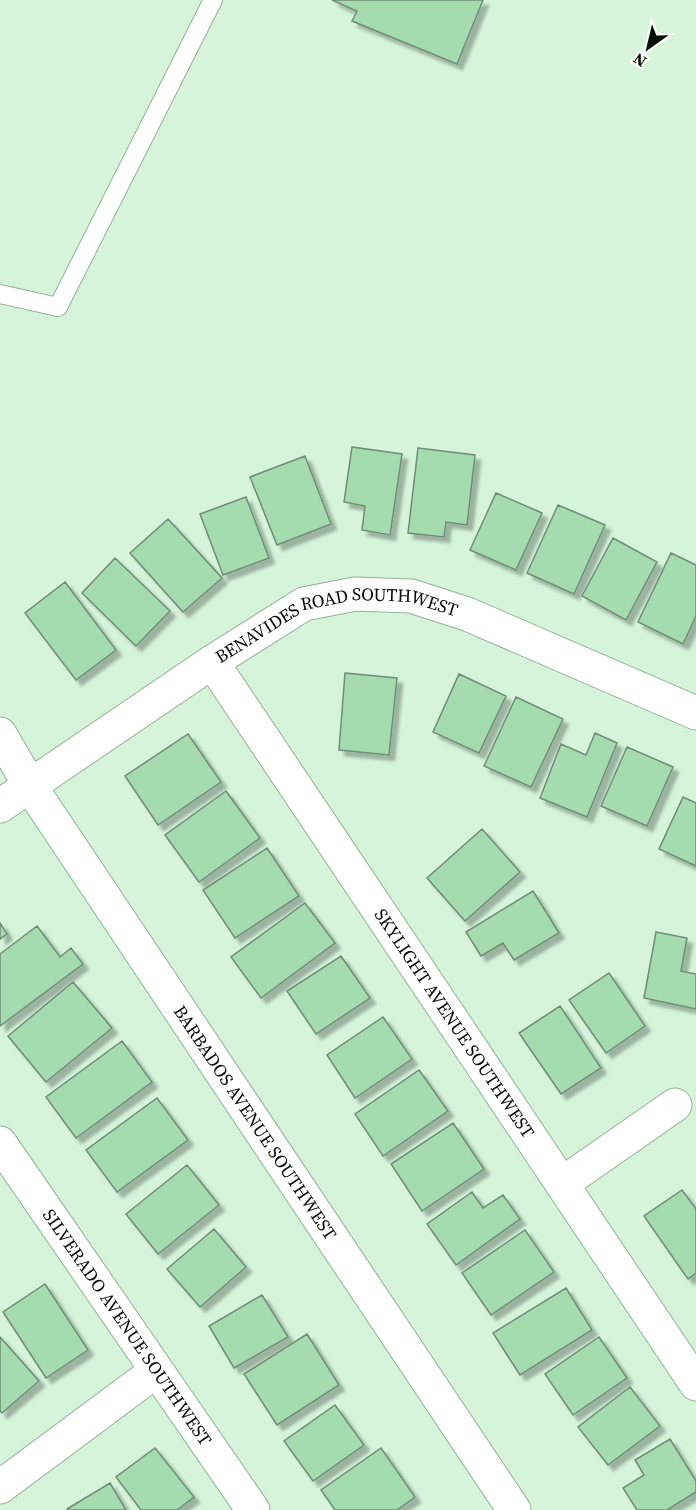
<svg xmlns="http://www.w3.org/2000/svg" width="696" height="1510" font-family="'Source Serif 4',serif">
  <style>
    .building { fill: #a4dbaf; stroke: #708d76; stroke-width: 1.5; filter: url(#shadow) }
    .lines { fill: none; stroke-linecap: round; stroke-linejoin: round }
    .lane-casing { stroke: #94b199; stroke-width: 20 }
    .street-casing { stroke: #94b199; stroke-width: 35 }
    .secondary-casing { stroke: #94b199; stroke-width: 35 }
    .lane { stroke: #fff; stroke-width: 18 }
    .street { stroke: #fff; stroke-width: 33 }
    .secondary { stroke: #fff; stroke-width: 33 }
    .labels { text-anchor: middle; stroke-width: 5; stroke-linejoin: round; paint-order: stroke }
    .street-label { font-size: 18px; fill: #050f07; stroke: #fff }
  </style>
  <defs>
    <filter id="shadow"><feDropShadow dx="5.5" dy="5.5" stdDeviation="1.5" flood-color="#0004"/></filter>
  </defs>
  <rect width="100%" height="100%" fill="#d5f4da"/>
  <path class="building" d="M 332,0 L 483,0 L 457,64 L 352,21 L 357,11 Z
    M 352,447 L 402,454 L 390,535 L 362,530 L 365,506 L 344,502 Z
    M 418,448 L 475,455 L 467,525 L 446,522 L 444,537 L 408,533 Z
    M 305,456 L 331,524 L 277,545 L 250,477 Z
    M 496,493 L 542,513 L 516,570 L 470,550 Z
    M 246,497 L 269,558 L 223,575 L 200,514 Z
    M 558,505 L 605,525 L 574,594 L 527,573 Z
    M 168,519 L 222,578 L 183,612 L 130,553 Z
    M 613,538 L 657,562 L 626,620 L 582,596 Z
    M 671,553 L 696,565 L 696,616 L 683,644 L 638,622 Z
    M 115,558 L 170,611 L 136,646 L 82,593 Z
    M 65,582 L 116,650 L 76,680 L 25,613 Z
    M 345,673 L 397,678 L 389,755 L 339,750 Z
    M 459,674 L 506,696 L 479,753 L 433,732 Z
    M 516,697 L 563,719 L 531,787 L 484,766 Z
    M 595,733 L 617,743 L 587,817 L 540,798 L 561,744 L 586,755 Z
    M 188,734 L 221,782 L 158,825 L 125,776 Z
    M 627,747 L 673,767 L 647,826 L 601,806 Z
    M 226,791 L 260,838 L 199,882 L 165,835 Z
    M 683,797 L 696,803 L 696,866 L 659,849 Z
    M 482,829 L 520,872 L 465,921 L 427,878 Z
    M 267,848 L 299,896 L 235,938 L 203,890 Z
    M 533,891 L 559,933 L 514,960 L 503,943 L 481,956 L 466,932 Z
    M 305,903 L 335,943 L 261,998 L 231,957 Z
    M 0,923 L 7,934 L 0,939 Z
    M 37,926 L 60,957 L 71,948 L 83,964 L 0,1026 L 0,954 Z
    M 656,932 L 687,938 L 681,971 L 696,974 L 696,1009 L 644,998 Z
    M 341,956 L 370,998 L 316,1034 L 287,991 Z
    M 609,973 L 645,1026 L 606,1053 L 569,1000 Z
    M 73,982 L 112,1028 L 46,1082 L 8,1036 Z
    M 560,1006 L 601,1068 L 561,1094 L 519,1033 Z
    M 383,1017 L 412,1059 L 355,1098 L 327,1055 Z
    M 122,1041 L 152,1082 L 76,1138 L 46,1097 Z
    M 419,1070 L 448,1111 L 383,1156 L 355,1114 Z
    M 157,1098 L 188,1140 L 117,1192 L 86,1150 Z
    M 453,1123 L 484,1169 L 422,1211 L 391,1164 Z
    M 187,1165 L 219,1205 L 158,1254 L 126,1214 Z
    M 682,1190 L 696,1209 L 696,1273 L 688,1279 L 644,1216 Z
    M 472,1192 L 483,1208 L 503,1195 L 520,1219 L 456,1265 L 427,1224 Z
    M 214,1229 L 246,1267 L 200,1307 L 167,1269 Z
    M 525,1230 L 554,1272 L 491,1315 L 462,1273 Z
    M 45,1284 L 88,1350 L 46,1378 L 3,1312 Z
    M 566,1288 L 592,1330 L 520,1375 L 493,1333 Z
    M 262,1295 L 288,1337 L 234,1368 L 209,1326 Z
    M 307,1334 L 339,1385 L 277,1425 L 244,1374 Z
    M 0,1337 L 39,1381 L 2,1413 L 0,1411 Z
    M 599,1337 L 627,1378 L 573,1415 L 545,1374 Z
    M 630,1387 L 660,1426 L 608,1465 L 578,1427 Z
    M 335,1405 L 364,1445 L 313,1481 L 284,1441 Z
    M 670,1439 L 696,1481 L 696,1492 L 667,1510 L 637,1510 L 623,1488 L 644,1475 L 635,1460 Z
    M 155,1448 L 194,1497 L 177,1510 L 141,1510 L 116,1477 Z
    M 381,1448 L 415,1497 L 397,1510 L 335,1510 L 321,1490 Z
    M 110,1483 L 126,1510 L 68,1510 L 67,1509 Z"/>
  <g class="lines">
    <g class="lane-casing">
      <path id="lane" d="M 0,294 L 58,307 L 213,0"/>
    </g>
    <g class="street-casing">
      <g id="street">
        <path id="s1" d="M 212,662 L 696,1384"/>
        <path id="s2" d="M 0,806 L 212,662 L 304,604 L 355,594 L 411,596 L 467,614 L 696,713"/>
        <path id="s3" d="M 0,1143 L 253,1510"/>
        <path d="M 563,1183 L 675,1105"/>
        <path d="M 0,1487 L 156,1371"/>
      </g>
    </g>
    <g class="secondary-casing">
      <g id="secondary">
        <path id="s4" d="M 0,734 L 30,786 L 514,1510"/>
      </g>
    </g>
    <use href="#lane" class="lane"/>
    <use href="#street" class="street"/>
    <use href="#secondary" class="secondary"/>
  </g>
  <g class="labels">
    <g class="street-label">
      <text dy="6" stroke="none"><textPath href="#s2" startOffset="392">BENAVIDES ROAD SOUTHWEST</textPath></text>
      <text dy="6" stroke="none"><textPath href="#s1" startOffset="435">SKYLIGHT AVENUE SOUTHWEST</textPath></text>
      <text dy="6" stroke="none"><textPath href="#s4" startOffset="465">BARBADOS AVENUE SOUTHWEST</textPath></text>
      <text dy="6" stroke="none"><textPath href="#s3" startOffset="224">SILVERADO AVENUE SOUTHWEST</textPath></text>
    </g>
  </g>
  <g transform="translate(648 48) rotate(214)" stroke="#ffffff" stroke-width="4.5" paint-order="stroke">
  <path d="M0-4.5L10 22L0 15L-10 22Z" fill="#050f07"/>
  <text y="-9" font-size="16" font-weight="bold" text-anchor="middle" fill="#050f07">N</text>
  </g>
</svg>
